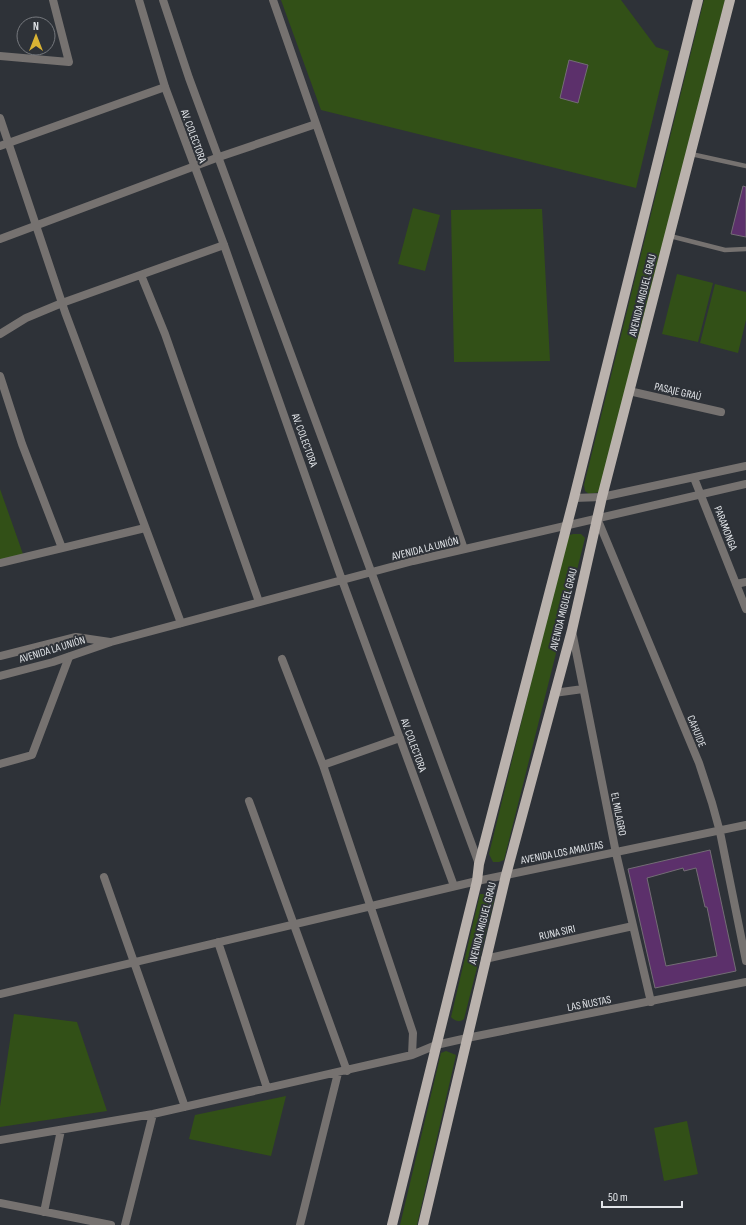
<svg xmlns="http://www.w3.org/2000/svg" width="746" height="1225" font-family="'Sofia Sans Condensed',sans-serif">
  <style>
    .green { fill: #325017 }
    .building { fill: #5c306b; stroke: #736d75; fill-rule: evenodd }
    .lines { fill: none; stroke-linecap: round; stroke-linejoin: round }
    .service { stroke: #767270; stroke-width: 4.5 }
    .minor { stroke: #767270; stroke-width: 8 }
    .tertiary { stroke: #767270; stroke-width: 8 }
    .primary { stroke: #bab2ad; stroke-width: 10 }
    .labels { text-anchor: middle; stroke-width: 4; stroke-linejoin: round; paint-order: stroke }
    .street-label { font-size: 11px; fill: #e1e4e8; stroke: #2e3238 }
  </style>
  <rect width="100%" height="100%" fill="#2e3238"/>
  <path class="green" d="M 281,0 L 621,0 L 656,47 L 669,51 L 636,188 L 321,110 Z
    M 704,0 L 725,0 L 600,492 L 589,494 L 585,491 L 584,485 Z
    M 413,208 L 440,215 L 425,271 L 398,264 Z
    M 542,209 L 550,361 L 454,362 L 451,210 Z
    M 677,274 L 713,283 L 698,342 L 662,334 Z
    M 715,284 L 746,292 L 746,320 L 738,353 L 700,343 Z
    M 0,489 L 23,554 L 0,560 Z
    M 573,534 L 581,534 L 585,538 L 504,860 L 499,862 L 493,862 L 489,854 L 567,536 Z
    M 480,894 L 488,894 L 495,896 L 464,1019 C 459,1023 455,1021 451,1017 Z
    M 14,1014 L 77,1022 L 107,1111 L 0,1127 L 0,1107 Z
    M 446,1051 L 456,1055 L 417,1225 L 400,1225 L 441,1053 Z
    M 286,1096 L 271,1156 L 189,1139 L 195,1115 Z
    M 687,1121 L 698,1174 L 664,1181 L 654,1128 Z"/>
  <path class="building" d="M 569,60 L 588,65 L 578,103 L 560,98 Z
    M 743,186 L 746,187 L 746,237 L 731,234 Z
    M 710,850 L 736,971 L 655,988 L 628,869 ZM 683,868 L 684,871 L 696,868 L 705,907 L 707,907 L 717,956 L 666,966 L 647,878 Z"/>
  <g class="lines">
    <path class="service" d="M 691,154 L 746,166
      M 670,236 L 725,250 L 746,249"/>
    <path class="minor" d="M 273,0 L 464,549
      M 0,56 L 69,62 L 53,0
      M 0,118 L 65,312 L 181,623
      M 0,146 L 165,87
      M 0,239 L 219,157 L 316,124
      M 141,275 L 165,334 L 259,602
      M 0,334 L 26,318 L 62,303 L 224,245
      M 0,376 L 22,444 L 62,548
      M 629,391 L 721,412
      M 694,478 L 746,609
      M 597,518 L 699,763 L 712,803 L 720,832 L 746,961
      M 0,563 L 145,528
      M 736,584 L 746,582
      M 572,631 L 616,853 L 651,1002
      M 282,659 L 323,765 L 413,1033 L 412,1055
      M 554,693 L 583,689
      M 0,764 L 32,755 L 69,657
      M 323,765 L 400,738
      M 249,801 L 347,1071
      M 104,877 L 185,1107
      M 218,942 L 267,1088
      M 485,959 L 633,926
      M 0,994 L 477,881 L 746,825
      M 0,1140 L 153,1114 L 412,1055 L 436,1045 L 467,1038 L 746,982
      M 0,1203 L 111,1225
      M 44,1212 L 61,1130
      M 125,1225 L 153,1114
      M 300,1225 L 338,1073"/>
    <path class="tertiary" d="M 139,0 L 165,87 L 224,245 L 342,580 L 454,886
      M 163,0 L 189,78 L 479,864
      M 574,498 L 602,497 L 746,466
      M 0,656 L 76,637 L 110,642
      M 0,676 L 53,662 L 111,642 L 413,561 L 746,484"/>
    <path class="primary" d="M 392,1225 L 477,881 L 479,864 L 574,498 L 698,0
      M 423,1225 L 506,875 L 572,630 L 602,497 L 730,0"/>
  </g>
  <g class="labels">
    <g class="street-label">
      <text transform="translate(194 136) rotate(70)" y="4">AV. COLECTORA</text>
      <text transform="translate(642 295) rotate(-76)" y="4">AVENIDA MIGUEL GRAU</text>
      <text transform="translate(678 391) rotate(13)" y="4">PASAJE GRAÚ</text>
      <text transform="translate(305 440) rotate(70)" y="4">AV. COLECTORA</text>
      <text transform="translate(726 528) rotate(69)" y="4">PARAMONGA</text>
      <text transform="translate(425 548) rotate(-14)" y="4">AVENIDA LA UNIÓN</text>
      <text transform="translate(563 609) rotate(-76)" y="4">AVENIDA MIGUEL GRAU</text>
      <text transform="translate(52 649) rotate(-17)" y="4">AVENIDA LA UNIÓN</text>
      <text transform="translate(697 731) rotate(68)" y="4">CAHUIDE</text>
      <text transform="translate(414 745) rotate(70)" y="4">AV. COLECTORA</text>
      <text transform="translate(619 814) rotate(79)" y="4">EL MILAGRO</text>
      <text transform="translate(562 852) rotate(-11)" y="4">AVENIDA LOS AMAUTAS</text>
      <text transform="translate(482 923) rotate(-76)" y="4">AVENIDA MIGUEL GRAU</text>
      <text transform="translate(557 932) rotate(-13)" y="4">RUNA SIRI</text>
      <text transform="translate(589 1003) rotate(-11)" y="4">LAS ÑUSTAS</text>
    </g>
  </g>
  <g transform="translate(36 36)"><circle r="19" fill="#2e3238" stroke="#76797e"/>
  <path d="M0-3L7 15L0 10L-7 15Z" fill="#d9b334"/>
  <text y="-6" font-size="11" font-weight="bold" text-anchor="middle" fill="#e1e4e8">N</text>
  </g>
  <path d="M602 1201v6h80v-6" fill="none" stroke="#e1e4e8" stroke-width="2"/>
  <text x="608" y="1201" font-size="12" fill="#e1e4e8" stroke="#2e3238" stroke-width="3" paint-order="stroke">50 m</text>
</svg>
